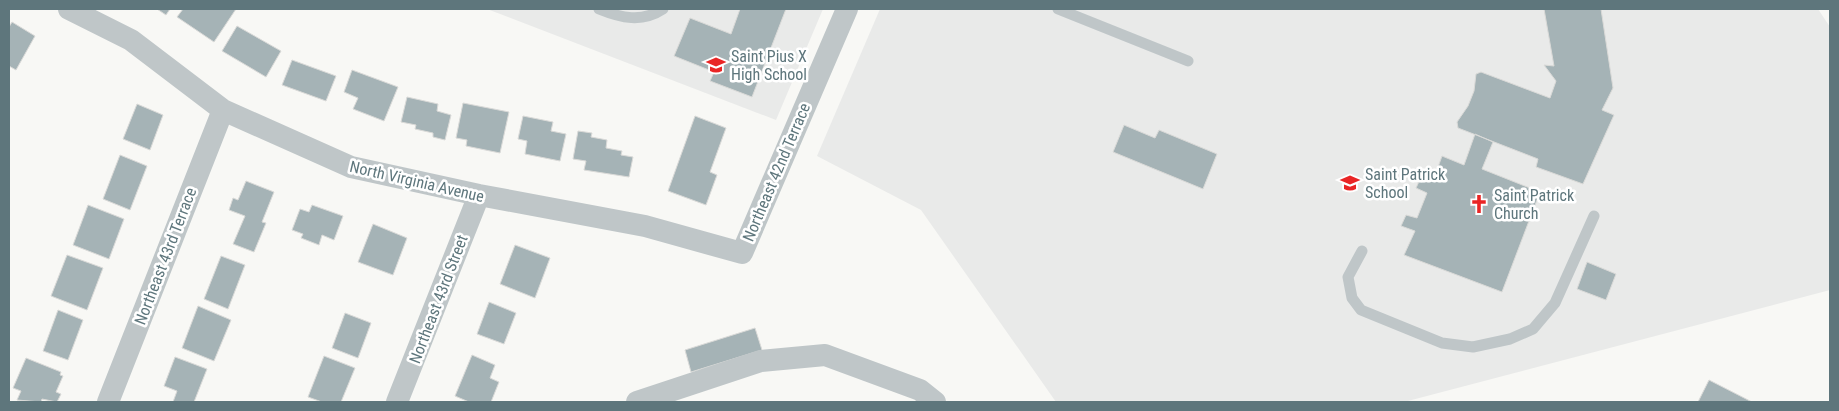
<svg xmlns="http://www.w3.org/2000/svg" width="1839" height="411" font-family="'Roboto Condensed',sans-serif">
  <style>
    .built { fill: #e9eae9 }
    .building { fill: #a5b3b6; stroke: #dadad8 }
    .lines { fill: none; stroke-linecap: round; stroke-linejoin: round }
    .lane { stroke: #bfc6c8; stroke-width: 11 }
    .street { stroke: #bfc6c8; stroke-width: 22 }
    .labels { text-anchor: middle; stroke-width: 5; stroke-linejoin: round; paint-order: stroke }
    .poi-label { font-size: 16px; fill: #5e767c; stroke: #fff; text-anchor: start }
    .street-label { font-size: 16px; fill: #5e767c; stroke: #fff }
  </style>
  <rect width="100%" height="100%" fill="#f8f8f5"/>
  <path class="built" d="M 487,9 L 823,9 L 776,120 Z
    M 880,9 L 1818,9 L 1830,27 L 1830,290 L 1404,402 L 1056,402 L 921,210 L 817,156 Z"/>
  <path class="building" d="M 157,9 L 170,9 L 166,15 Z
    M 183,9 L 236,9 L 214,42 L 177,17 Z
    M 740,9 L 786,9 L 752,97 L 710,81 L 714,72 L 674,56 L 690,18 L 731,34 Z
    M 1544,9 L 1601,9 L 1613,88 L 1602,110 L 1614,115 L 1583,184 L 1536,167 L 1538,159 L 1458,128 L 1457,122 L 1468,106 L 1474,91 L 1476,74 L 1481,72 L 1550,98 L 1556,81 L 1544,65 L 1554,66 Z
    M 12,22 L 35,36 L 16,70 L 9,66 L 9,27 Z
    M 237,26 L 281,51 L 266,77 L 222,51 Z
    M 292,60 L 336,76 L 326,101 L 282,85 Z
    M 352,70 L 398,87 L 384,121 L 353,109 L 358,98 L 344,92 Z
    M 407,97 L 438,104 L 437,111 L 451,115 L 445,140 L 433,137 L 433,133 L 415,129 L 416,125 L 401,122 Z
    M 463,103 L 509,112 L 500,153 L 466,146 L 467,140 L 456,138 Z
    M 137,104 L 163,115 L 150,150 L 123,139 Z
    M 523,116 L 553,122 L 551,131 L 566,134 L 560,161 L 525,154 L 527,141 L 518,139 Z
    M 695,116 L 726,128 L 710,172 L 717,175 L 706,205 L 668,191 Z
    M 1124,125 L 1155,138 L 1159,130 L 1217,154 L 1203,189 L 1113,152 Z
    M 578,131 L 592,133 L 591,137 L 607,140 L 606,148 L 622,151 L 621,155 L 633,157 L 629,177 L 584,170 L 586,161 L 573,159 Z
    M 1475,134 L 1493,142 L 1482,169 L 1540,192 L 1502,292 L 1404,255 L 1415,231 L 1401,226 L 1406,215 L 1417,218 L 1427,193 L 1416,188 L 1421,177 L 1433,181 L 1442,156 L 1464,165 Z
    M 120,155 L 147,166 L 130,210 L 103,199 Z
    M 246,181 L 274,192 L 262,222 L 266,223 L 254,252 L 233,244 L 245,216 L 229,210 L 233,198 L 238,200 Z
    M 88,205 L 124,219 L 109,259 L 73,245 Z
    M 312,205 L 343,216 L 334,240 L 322,235 L 319,245 L 301,238 L 303,234 L 292,230 L 300,209 L 309,212 Z
    M 373,224 L 407,238 L 393,275 L 358,262 Z
    M 515,245 L 550,258 L 535,298 L 500,284 Z
    M 67,255 L 103,268 L 87,310 L 51,296 Z
    M 221,256 L 245,265 L 228,309 L 204,299 Z
    M 1587,262 L 1616,274 L 1606,300 L 1577,289 Z
    M 489,302 L 516,313 L 504,344 L 477,334 Z
    M 198,306 L 231,320 L 214,361 L 182,348 Z
    M 58,310 L 83,320 L 68,360 L 43,351 Z
    M 345,313 L 371,323 L 358,358 L 332,348 Z
    M 755,328 L 762,350 L 691,372 L 685,350 Z
    M 472,355 L 495,365 L 490,378 L 499,382 L 491,402 L 469,402 L 455,396 Z
    M 324,356 L 355,368 L 341,402 L 322,402 L 308,397 Z
    M 175,357 L 207,369 L 194,402 L 173,402 L 177,391 L 164,386 Z
    M 26,358 L 61,372 L 60,375 L 63,376 L 56,392 L 61,394 L 57,402 L 42,399 L 41,402 L 17,400 L 21,391 L 13,388 Z
    M 1709,380 L 1752,402 L 1698,402 Z"/>
  <g class="lines">
    <path class="lane" d="M 599,9 C 621,18 642,23 663,9
      M 1058,9 L 1188,61
      M 1362,251 L 1348,277 L 1352,298 L 1361,310 L 1442,343 L 1473,347 L 1510,339 L 1533,329 L 1555,303 L 1594,216"/>
    <path class="street" d="M 69,9 L 131,40 L 223,110 L 351,167 L 479,195 L 645,226 L 742,253 L 847,9
      M 108,402 L 223,110
      M 397,402 L 479,195
      M 637,402 L 761,361 L 825,355 L 920,390 L 935,402"/>
  </g>
  <defs>
    <g id="school-bare" transform="scale(1.5)"><path d="M0-5L7-2L0 1L-7-2ZM-4 1L0 2.5L4 1V4Q0 6-4 4Z" fill="#e92525" stroke="#fff" stroke-width="2.5" paint-order="stroke"/></g>
    <g id="church-bare" transform="scale(1.5)"><path d="M-1.2-6h2.4v3.5h3.3v2.4h-3.3V6h-2.4V-.1h-3.3v-2.4h3.3Z" fill="#e92525" stroke="#fff" stroke-width="2.5" paint-order="stroke"/></g>
  </defs>
  <g fill-rule="evenodd">
    <use href="#school-bare" x="716" y="65"/>
    <use href="#school-bare" x="1350" y="183"/>
    <use href="#church-bare" x="1479" y="204"/>
  </g>
  <g class="labels">
    <g class="poi-label">
      <text x="731" y="62">Saint Pius X<tspan x="731" dy="18">High School</tspan></text>
      <text x="1365" y="180">Saint Patrick<tspan x="1365" dy="18">School</tspan></text>
      <text x="1494" y="201">Saint Patrick<tspan x="1494" dy="18">Church</tspan></text>
    </g>
    <g class="street-label">
      <text transform="translate(776 172) rotate(-67)" y="6">Northeast 42nd Terrace</text>
      <text transform="translate(417 181) rotate(13)" y="6">North Virginia Avenue</text>
      <text transform="translate(165 256) rotate(-69)" y="6">Northeast 43rd Terrace</text>
      <text transform="translate(438 299) rotate(-69)" y="6">Northeast 43rd Street</text>
    </g>
  </g>
  <rect width="1839" height="411" fill="none" stroke="#5e767c" stroke-width="20"/>
</svg>
